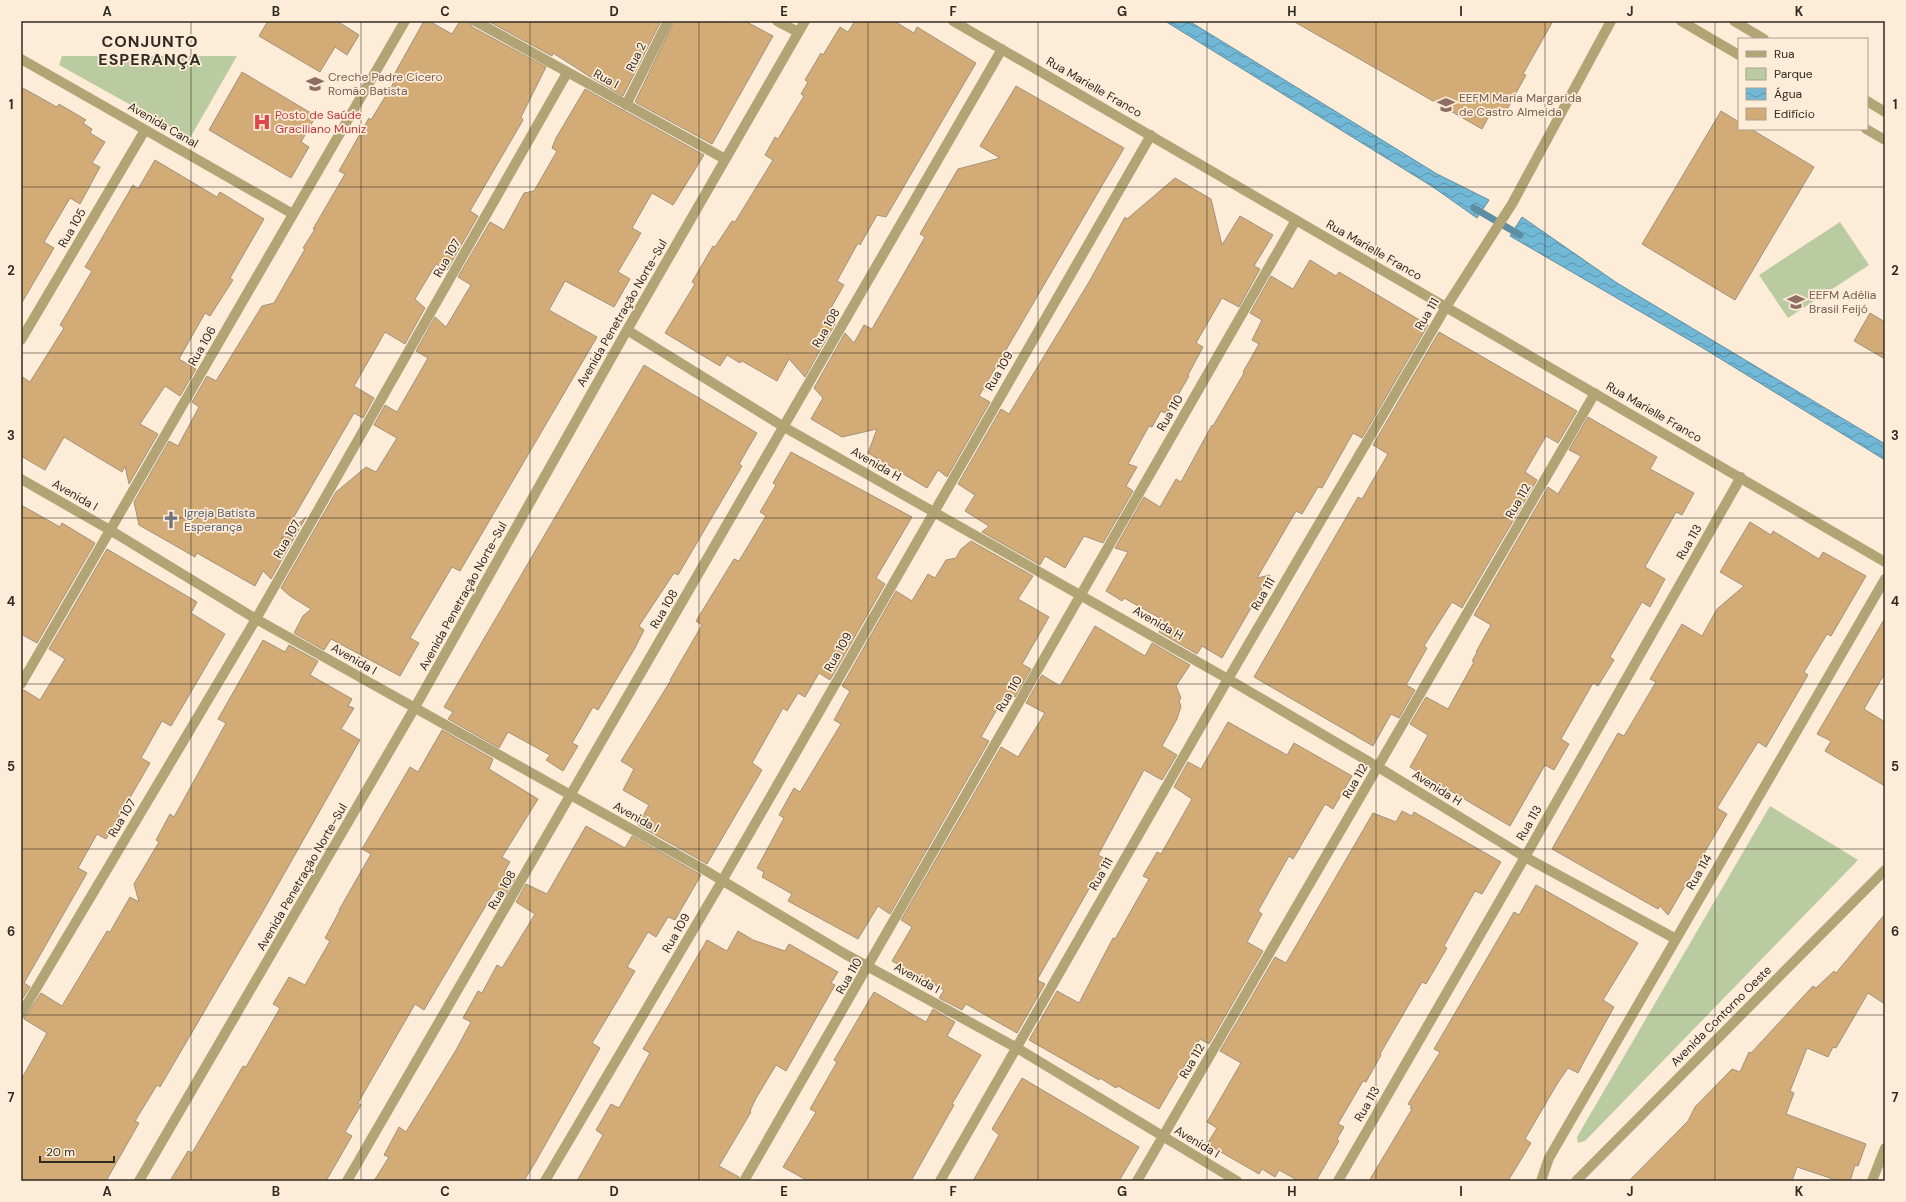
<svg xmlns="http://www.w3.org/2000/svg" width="1906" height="1202" font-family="'DM Sans',sans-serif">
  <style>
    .green { fill: #bacaa1 }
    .water { fill: url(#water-waves); stroke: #5e8ea1 }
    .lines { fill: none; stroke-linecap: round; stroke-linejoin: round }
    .stream { stroke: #5e8ea1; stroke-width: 7 }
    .building { fill: #d3ab76; stroke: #a2927e }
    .street { stroke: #b3a476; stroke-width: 10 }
    .grid { fill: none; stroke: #312b23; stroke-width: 1; stroke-opacity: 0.55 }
    .labels { text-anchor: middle; stroke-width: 3.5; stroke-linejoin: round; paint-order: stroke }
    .street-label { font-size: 12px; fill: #312b23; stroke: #fdecd7 }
    .education-label { font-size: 12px; fill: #785e54; stroke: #fdecd7; text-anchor: start }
    .health-label { font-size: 12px; fill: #be3a42; stroke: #fdecd7; text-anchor: start }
    .worship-label { font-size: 12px; fill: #5b616d; stroke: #fdecd7; text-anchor: start }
    .district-label { font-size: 16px; font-weight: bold; letter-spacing: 1px; fill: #312b23; stroke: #fdecd7 }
    .neatline { fill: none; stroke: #312b23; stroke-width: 1.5 }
    .grid-label { font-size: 13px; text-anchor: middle; font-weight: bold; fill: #312b23 }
  </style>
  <defs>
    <pattern id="water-waves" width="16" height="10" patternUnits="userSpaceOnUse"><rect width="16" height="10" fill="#71b8d7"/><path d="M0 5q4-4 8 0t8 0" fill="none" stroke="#5d96ae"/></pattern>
  </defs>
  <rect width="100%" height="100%" fill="#fdecd7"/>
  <path class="green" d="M 62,56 L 237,56 L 190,138 L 59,65 Z
    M 1840,222 L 1869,265 L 1788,318 L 1759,275 Z
    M 1770,806 L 1858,860 L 1585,1141 L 1578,1143 L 1577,1137 Z"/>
  <path class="water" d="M 1165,21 L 1189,21 L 1437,174 L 1489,200 L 1477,218 L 1433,187 Z
    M 1522,217 L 1617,283 L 1885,444 L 1885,460 L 1703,348 L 1510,236 Z"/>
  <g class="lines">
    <path class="stream" d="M 1474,208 L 1520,235"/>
  </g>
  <path class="building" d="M 268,21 L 337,21 L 359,35 L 347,55 L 335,47 L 320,72 L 259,36 Z
    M 424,21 L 429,21 L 452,34 L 460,21 L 469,21 L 472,27 L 546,67 L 521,117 L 523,120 L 470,211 L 478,216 L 447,270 L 436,264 L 415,299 L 425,308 L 405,344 L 385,332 L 354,386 L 374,398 L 363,418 L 354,413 L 281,539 L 306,517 L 271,579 L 263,571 L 255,586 L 197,553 L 195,557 L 139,525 L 134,502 L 169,441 L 178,446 L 199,407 L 192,402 L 207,376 L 216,381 L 262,306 L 274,303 L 305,249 L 303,248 L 315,229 L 313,229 L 345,174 L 339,171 L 369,118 L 371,120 L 394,82 L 391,80 Z
    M 488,21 L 661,21 L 623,96 L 592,78 L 553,53 L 552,56 Z
    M 674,21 L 745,21 L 773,36 L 712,144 L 635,102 Z
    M 855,21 L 894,21 L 914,33 L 917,27 L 976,63 L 886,217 L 877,215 L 860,245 L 858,243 L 837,281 L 844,285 L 828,313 L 836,322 L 805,377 L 789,359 L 777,381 L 742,361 L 740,363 L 727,355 L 720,366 L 665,333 L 695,284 L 692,282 L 713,246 L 715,247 L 732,221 L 735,222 L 773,160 L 765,155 L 775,137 L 778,139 L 804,96 L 801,94 L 808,82 L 805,80 L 821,53 L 823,55 L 840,27 L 848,32 Z
    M 1293,21 L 1553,21 L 1523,74 L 1526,75 L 1504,115 L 1493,109 L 1482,129 Z
    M 242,72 L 316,116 L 301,142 L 309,147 L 291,178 L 209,130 Z
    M 1016,86 L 1124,148 L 979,396 L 990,402 L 947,477 L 938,470 L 927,488 L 868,453 L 877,429 L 842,437 L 811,419 L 823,398 L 814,388 L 845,333 L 854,343 L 864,325 L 872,329 L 925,237 L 920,234 L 958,169 L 1000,158 L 980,146 Z
    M 21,87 L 57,107 L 59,104 L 86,120 L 83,123 L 92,129 L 90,133 L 105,142 L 92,163 L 100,167 L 80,204 L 70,198 L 44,242 L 54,248 L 21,304 Z
    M 585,89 L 704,155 L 673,205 L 652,193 L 632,228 L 641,233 L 618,272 L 630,279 L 614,307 L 565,281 L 549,310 L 597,337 L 460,571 L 452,567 L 410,638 L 419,643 L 400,676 L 331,639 L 324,650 L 294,633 L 303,616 L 311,609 L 290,596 L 281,588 L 336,492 L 366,467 L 376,472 L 397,438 L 374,425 L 385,405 L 397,412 L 428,358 L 416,351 L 435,317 L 446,327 L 471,285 L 458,277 L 490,222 L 504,230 L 524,193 L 534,191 L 557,151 L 552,148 L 556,138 Z
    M 1721,111 L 1739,122 L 1739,129 L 1751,129 L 1814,167 L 1735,300 L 1642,244 Z
    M 155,160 L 217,197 L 220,192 L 264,219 L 230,278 L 233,280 L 210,316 L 205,313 L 179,359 L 196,369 L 180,396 L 165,386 L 140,424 L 158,434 L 129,484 L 125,466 L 122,472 L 64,437 L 45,470 L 21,456 L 21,376 L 30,382 L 64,328 L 60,325 L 92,271 L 85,267 L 133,185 L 138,189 Z
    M 1175,178 L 1211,199 L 1222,245 L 1240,216 L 1273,235 L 1254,266 L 1260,269 L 1239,307 L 1222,298 L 1196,343 L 1203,347 L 1188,375 L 1189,376 L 1167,414 L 1161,411 L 1152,427 L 1149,426 L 1128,464 L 1137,467 L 1126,486 L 1133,491 L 1103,543 L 1084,536 L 1065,568 L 1045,556 L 1040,565 L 982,532 L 989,526 L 965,511 L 975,495 L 958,484 L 1001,409 L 1009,414 L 1089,282 L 1125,217 L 1127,219 Z
    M 1310,260 L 1336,276 L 1339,272 L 1428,325 L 1362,438 L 1353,433 L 1322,488 L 1318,487 L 1302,514 L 1296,511 L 1257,578 L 1270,575 L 1222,658 L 1202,646 L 1197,654 L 1159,632 L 1165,621 L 1124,598 L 1122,601 L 1106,591 L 1128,552 L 1115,548 L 1144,497 L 1160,507 L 1176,479 L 1181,482 L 1212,425 L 1213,426 L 1244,373 L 1243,372 L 1259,344 L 1252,340 L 1262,320 L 1250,313 L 1271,276 L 1293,289 Z
    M 1870,313 L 1885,322 L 1885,359 L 1854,341 Z
    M 1439,332 L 1577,411 L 1558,443 L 1546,436 L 1525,472 L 1537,480 L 1462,608 L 1452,602 L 1424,646 L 1427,648 L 1406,685 L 1415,690 L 1399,718 L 1391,714 L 1373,746 L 1254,677 L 1358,497 L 1362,499 L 1388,454 L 1373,445 Z
    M 644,365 L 757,433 L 739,464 L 742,466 L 678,575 L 674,573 L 639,626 L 644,630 L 635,648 L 598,710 L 593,707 L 572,743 L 578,746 L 563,771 L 546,760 L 550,755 L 508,732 L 499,748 L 448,719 L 453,712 L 444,707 Z
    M 1588,417 L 1657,457 L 1650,469 L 1694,493 L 1682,515 L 1676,512 L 1645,567 L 1665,579 L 1650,607 L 1642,602 L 1610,657 L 1614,660 L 1598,686 L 1593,683 L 1561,739 L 1569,744 L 1554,770 L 1545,765 L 1510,826 L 1410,767 L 1428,735 L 1410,724 L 1426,697 L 1448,709 L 1474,662 L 1472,661 L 1477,652 L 1476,652 L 1491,625 L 1474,615 L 1548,487 L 1558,494 L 1581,456 L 1569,450 Z
    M 791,452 L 912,517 L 876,578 L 885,584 L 830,680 L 819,673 L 805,697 L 798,693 L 787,711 L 783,708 L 752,763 L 762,770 L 707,864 L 638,825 L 649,805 L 623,790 L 634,769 L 621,761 L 671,680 L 670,680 L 702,625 L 696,621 L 734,559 L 739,561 L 766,516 L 760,512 L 776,485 L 773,483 Z
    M 21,505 L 60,527 L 62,523 L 95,543 L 37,643 L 21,634 Z
    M 1750,522 L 1771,535 L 1773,531 L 1819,559 L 1823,552 L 1866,576 L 1831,636 L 1827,634 L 1804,672 L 1808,675 L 1766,747 L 1758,742 L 1717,808 L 1727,814 L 1668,915 L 1660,906 L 1658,909 L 1552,849 L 1618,733 L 1624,736 L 1656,682 L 1650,679 L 1682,624 L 1702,636 L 1717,609 L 1744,586 L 1720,572 Z
    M 971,541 L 1033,576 L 1018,599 L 1049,617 L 1022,664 L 1031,669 L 1015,697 L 1007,692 L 981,737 L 989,741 L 890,914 L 878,906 L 858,939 L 788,901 L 792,894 L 762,877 L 764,872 L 757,868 L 784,818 L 779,815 L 794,788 L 800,792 L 841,724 L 834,720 L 850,691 L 842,686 L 896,591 L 912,601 L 928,574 L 935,578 L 946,560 L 956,558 L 961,549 Z
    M 107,549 L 197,602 L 191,613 L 225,634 L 171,726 L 162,721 L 141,758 L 150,763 L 106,839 L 97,834 L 78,868 L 87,873 L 24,983 L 30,987 L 21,1001 L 21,690 L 24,690 L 40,700 L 65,659 L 49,649 Z
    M 1885,618 L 1885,673 L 1864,709 L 1885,722 L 1885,786 L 1825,751 L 1831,741 L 1817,734 Z
    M 1095,626 L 1145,656 L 1152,643 L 1190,665 L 1176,686 L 1181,698 L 1179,701 L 1181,706 L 1177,719 L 1162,746 L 1177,755 L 1162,780 L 1144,770 L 1098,855 L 1106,859 L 1037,980 L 1045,984 L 1017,1033 L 966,1004 L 962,1010 L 939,998 L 944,990 L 892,961 L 912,927 L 901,920 L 1001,747 L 1018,757 L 1045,713 L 1026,703 L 1042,675 L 1060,686 Z
    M 263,640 L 285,652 L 289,645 L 318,661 L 310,675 L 352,699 L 348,706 L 354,708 L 341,729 L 360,740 L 263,911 L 160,1087 L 157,1085 L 135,1121 L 139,1123 L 106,1181 L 21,1181 L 21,1080 L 47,1033 L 24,1019 L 41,993 L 62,1006 L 107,931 L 110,932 L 130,897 L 139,902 L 134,884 L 159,842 L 156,840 L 170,814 L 174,817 L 226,723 L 218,719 Z
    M 1228,722 L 1287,755 L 1294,743 L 1352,776 L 1333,809 L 1325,804 L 1293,859 L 1289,856 L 1258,911 L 1262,914 L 1247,942 L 1263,951 L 1209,1044 L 1200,1039 L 1159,1109 L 1118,1086 L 1116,1088 L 1100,1078 L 1099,1080 L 1029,1040 L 1057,991 L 1079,1003 L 1113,938 L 1115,939 L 1149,879 L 1143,876 L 1157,852 L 1161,854 L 1192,799 L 1174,787 L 1188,762 L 1201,769 Z
    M 442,730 L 493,759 L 489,769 L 538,799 L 502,857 L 510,862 L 504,872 L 515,878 L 505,896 L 495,890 L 424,1010 L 415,1004 L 358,1103 L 361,1105 L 345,1132 L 352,1136 L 326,1181 L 170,1181 L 188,1151 L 192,1153 L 243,1066 L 246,1067 L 280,1008 L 273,1004 L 289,977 L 305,985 L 330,941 L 325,938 L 340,910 L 339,910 L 371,854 L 362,849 L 410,767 L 418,772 Z
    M 1402,811 L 1412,816 L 1414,812 L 1501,862 L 1482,894 L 1475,891 L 1444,946 L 1447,948 L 1426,984 L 1422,982 L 1380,1054 L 1381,1055 L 1366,1082 L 1363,1081 L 1338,1124 L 1344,1127 L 1337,1139 L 1339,1141 L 1316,1181 L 1299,1181 L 1279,1170 L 1275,1177 L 1262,1169 L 1259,1174 L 1207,1144 L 1217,1128 L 1207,1122 L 1241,1063 L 1220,1051 L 1275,957 L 1286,963 L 1373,813 L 1396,822 Z
    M 586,826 L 625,848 L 632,836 L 701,875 L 675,920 L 668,917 L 656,937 L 648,932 L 627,967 L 635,971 L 592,1043 L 600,1048 L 536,1161 L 524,1181 L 374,1181 L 389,1157 L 384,1155 L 399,1127 L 406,1132 L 456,1050 L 471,1022 L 463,1018 L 478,991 L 482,993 L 497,965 L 502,968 L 535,914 L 516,902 L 526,884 L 547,894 Z
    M 1536,885 L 1638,943 L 1603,1000 L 1614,1007 L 1587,1056 L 1578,1073 L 1568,1068 L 1557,1084 L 1525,1139 L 1531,1143 L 1508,1181 L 1369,1181 L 1412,1109 L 1410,1108 L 1412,1106 L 1408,1104 L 1440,1052 L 1434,1049 L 1514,912 L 1519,915 Z
    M 1885,914 L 1885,1004 L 1868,993 L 1836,1048 L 1833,1047 L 1828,1057 L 1807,1048 L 1790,1091 L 1794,1093 L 1786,1114 L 1866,1144 L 1858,1166 L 1855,1165 L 1850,1181 L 1839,1181 L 1797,1167 L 1792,1181 L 1629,1181 L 1688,1121 L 1695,1107 L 1732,1069 L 1740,1072 L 1749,1052 L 1751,1053 L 1813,986 L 1816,988 L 1834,971 L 1836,973 Z
    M 738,931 L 753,940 L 785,951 L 789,944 L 838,972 L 831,983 L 835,985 L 786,1071 L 776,1065 L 755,1100 L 750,1111 L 751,1112 L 719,1166 L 739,1177 L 738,1181 L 577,1181 L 603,1135 L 596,1130 L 611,1104 L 619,1108 L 650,1053 L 643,1049 L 707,940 L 727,951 Z
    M 874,992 L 926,1022 L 933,1009 L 955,1022 L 947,1036 L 981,1055 L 952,1104 L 954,1105 L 911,1181 L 808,1181 L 783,1167 L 816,1112 L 810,1109 L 837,1062 L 834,1060 Z
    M 1022,1078 L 1139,1147 L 1119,1181 L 973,1181 L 999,1135 L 992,1129 Z"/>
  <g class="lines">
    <path class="street" d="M 475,21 L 725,159
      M 777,21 L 798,32
      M 953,21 L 1885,562
      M 1681,21 L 1739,55
      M 1734,21 L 1764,39
      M 21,59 L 293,214
      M 1867,101 L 1885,112
      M 626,105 L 668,21
      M 1866,129 L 1885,140
      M 627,330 L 784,427 L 1228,679 L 1378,767 L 1525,857 L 1676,939
      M 21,340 L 145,130
      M 21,479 L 110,530 L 256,619 L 703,869 L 845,954 L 1017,1048 L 1237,1181
      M 21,684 L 405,21
      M 21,1014 L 256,619 L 567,73
      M 139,1181 L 414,709 L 627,330 L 805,21
      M 347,1181 L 1002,49
      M 545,1181 L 722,881 L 1151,135
      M 744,1181 L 1296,220
      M 940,1181 L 1228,679 L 1446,307 L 1512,204 L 1611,21
      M 1137,1181 L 1595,393
      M 1338,1181 L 1525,857 L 1741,477
      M 1541,1181 L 1549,1158 L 1885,579
      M 1576,1181 L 1885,870
      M 1872,1181 L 1885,1148"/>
  </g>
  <path class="grid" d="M 191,21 L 191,1181M 361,21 L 361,1181M 530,21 L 530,1181M 699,21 L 699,1181M 868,21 L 868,1181M 1038,21 L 1038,1181M 1207,21 L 1207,1181M 1376,21 L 1376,1181M 1545,21 L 1545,1181M 1715,21 L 1715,1181M 21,187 L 1885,187M 21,353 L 1885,353M 21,518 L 1885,518M 21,684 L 1885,684M 21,849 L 1885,849M 21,1015 L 1885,1015"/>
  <defs>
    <g id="school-bare" transform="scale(1.38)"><path d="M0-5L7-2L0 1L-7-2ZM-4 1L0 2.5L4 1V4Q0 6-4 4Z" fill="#8d6e63" stroke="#fdecd7" stroke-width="2.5" paint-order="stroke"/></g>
    <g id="hospital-bare" transform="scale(1.38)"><path d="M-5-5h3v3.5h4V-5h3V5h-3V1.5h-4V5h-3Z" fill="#e0444e" stroke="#fdecd7" stroke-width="2.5" paint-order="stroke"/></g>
    <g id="church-bare" transform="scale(1.38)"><path d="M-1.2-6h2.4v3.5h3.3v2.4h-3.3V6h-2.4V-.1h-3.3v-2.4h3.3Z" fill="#6b7280" stroke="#fdecd7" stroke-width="2.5" paint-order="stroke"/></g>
  </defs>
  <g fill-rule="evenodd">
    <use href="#school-bare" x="315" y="84"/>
    <use href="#school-bare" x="1446" y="105"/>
    <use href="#hospital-bare" x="262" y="122"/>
    <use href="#school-bare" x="1796" y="302"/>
    <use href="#church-bare" x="171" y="520"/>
  </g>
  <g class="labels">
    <g class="street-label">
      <text transform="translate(636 57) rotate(-64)" y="4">Rua 2</text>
      <text transform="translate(606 79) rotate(29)" y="4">Rua I</text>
      <text transform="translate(1094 87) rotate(30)" y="4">Rua Marielle Franco</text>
      <text transform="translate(163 125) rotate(30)" y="4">Avenida Canal</text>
      <text transform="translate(72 228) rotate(-60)" y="4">Rua 105</text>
      <text transform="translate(1374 250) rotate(30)" y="4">Rua Marielle Franco</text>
      <text transform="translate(447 258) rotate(-60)" y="4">Rua 107</text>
      <text transform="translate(622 313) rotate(-60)" y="4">Avenida Penetração Norte-Sul</text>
      <text transform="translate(1427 314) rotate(-59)" y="4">Rua 111</text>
      <text transform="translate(826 328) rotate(-60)" y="4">Rua 108</text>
      <text transform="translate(202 346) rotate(-60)" y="4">Rua 106</text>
      <text transform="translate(999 371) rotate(-60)" y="4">Rua 109</text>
      <text transform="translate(1654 412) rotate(30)" y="4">Rua Marielle Franco</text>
      <text transform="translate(1170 413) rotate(-60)" y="4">Rua 110</text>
      <text transform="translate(876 464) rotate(30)" y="4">Avenida H</text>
      <text transform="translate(75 495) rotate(30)" y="4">Avenida I</text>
      <text transform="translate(1518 501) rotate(-60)" y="4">Rua 112</text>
      <text transform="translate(287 539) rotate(-60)" y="4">Rua 107</text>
      <text transform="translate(1689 542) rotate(-60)" y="4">Rua 113</text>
      <text transform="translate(1263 594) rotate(-60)" y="4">Rua 111</text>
      <text transform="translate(463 596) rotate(-61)" y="4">Avenida Penetração Norte-Sul</text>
      <text transform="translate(664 609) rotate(-60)" y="4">Rua 108</text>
      <text transform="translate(1158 623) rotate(30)" y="4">Avenida H</text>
      <text transform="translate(838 652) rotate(-60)" y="4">Rua 109</text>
      <text transform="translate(354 659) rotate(30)" y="4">Avenida I</text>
      <text transform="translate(1009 694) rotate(-60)" y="4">Rua 110</text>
      <text transform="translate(1355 781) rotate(-60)" y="4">Rua 112</text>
      <text transform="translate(1437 788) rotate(32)" y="4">Avenida H</text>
      <text transform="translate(636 817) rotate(29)" y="4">Avenida I</text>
      <text transform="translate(122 818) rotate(-59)" y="4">Rua 107</text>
      <text transform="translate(1529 823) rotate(-60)" y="4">Rua 113</text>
      <text transform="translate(1699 872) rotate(-60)" y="4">Rua 114</text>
      <text transform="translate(1101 874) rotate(-60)" y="4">Rua 111</text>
      <text transform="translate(302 877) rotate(-60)" y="4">Avenida Penetração Norte-Sul</text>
      <text transform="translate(502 890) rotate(-60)" y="4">Rua 108</text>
      <text transform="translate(676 933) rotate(-60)" y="4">Rua 109</text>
      <text transform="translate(849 976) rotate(-60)" y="4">Rua 110</text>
      <text transform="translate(917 978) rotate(29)" y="4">Avenida I</text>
      <text transform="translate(1721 1016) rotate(-45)" y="4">Avenida Contorno Oeste</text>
      <text transform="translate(1192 1061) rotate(-60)" y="4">Rua 112</text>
      <text transform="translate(1367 1104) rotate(-60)" y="4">Rua 113</text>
      <text transform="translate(1197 1142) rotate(31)" y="4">Avenida I</text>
    </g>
    <g class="education-label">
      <text x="328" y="81">Creche Padre Cícero<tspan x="328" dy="14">Romão Batista</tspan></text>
      <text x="1459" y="102">EEFM Maria Margarida<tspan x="1459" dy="14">de Castro Almeida</tspan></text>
      <text x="1809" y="299">EEFM Adélia<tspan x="1809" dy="14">Brasil Feijó</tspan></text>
    </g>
    <g class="health-label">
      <text x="275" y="119">Posto de Saúde<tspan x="275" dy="14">Graciliano Muniz</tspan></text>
    </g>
    <g class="worship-label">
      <text x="184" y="517">Igreja Batista<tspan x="184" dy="14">Esperança</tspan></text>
    </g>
    <g class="district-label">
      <text x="150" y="47">CONJUNTO<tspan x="150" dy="18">ESPERANÇA</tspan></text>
    </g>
  </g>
  <rect width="1906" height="1202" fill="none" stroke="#fdecd7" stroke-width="44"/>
  <rect x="1738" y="38" width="130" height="92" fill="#fdecd7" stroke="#ab9f8f"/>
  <rect x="1746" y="51" width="20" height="6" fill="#b3a476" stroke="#ab9f8f"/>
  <text x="1774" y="58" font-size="12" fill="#312b23">Rua</text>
  <rect x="1746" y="68" width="20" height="12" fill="#bacaa1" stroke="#ab9f8f"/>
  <text x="1774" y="78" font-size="12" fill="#312b23">Parque</text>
  <rect x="1746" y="88" width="20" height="12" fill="url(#water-waves)" stroke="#ab9f8f"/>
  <text x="1774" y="98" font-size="12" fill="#312b23">Água</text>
  <rect x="1746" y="108" width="20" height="12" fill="#d3ab76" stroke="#ab9f8f"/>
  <text x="1774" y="118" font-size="12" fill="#312b23">Edifício</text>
  <path d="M40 1156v6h74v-6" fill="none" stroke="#312b23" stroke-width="2"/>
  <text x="46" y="1156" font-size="12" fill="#312b23" stroke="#fdecd7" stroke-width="3" paint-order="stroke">20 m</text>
  <rect x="22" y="22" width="1862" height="1158" class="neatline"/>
  <g class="grid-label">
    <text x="107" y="16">A</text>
    <text x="276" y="16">B</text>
    <text x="445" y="16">C</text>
    <text x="614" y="16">D</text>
    <text x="784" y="16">E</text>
    <text x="953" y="16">F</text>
    <text x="1122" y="16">G</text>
    <text x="1292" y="16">H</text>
    <text x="1461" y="16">I</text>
    <text x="1630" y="16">J</text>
    <text x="1799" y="16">K</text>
    <text x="11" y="109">1</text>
    <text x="1895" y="109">1</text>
    <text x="11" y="275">2</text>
    <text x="1895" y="275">2</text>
    <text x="11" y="440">3</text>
    <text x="1895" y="440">3</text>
    <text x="11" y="606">4</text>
    <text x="1895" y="606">4</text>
    <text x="11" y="771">5</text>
    <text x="1895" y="771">5</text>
    <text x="11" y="936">6</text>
    <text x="1895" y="936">6</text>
    <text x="11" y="1102">7</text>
    <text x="1895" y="1102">7</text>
    <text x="107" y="1196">A</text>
    <text x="276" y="1196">B</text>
    <text x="445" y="1196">C</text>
    <text x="614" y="1196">D</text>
    <text x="784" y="1196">E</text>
    <text x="953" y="1196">F</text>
    <text x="1122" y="1196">G</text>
    <text x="1292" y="1196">H</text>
    <text x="1461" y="1196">I</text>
    <text x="1630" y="1196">J</text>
    <text x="1799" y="1196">K</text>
  </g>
</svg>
